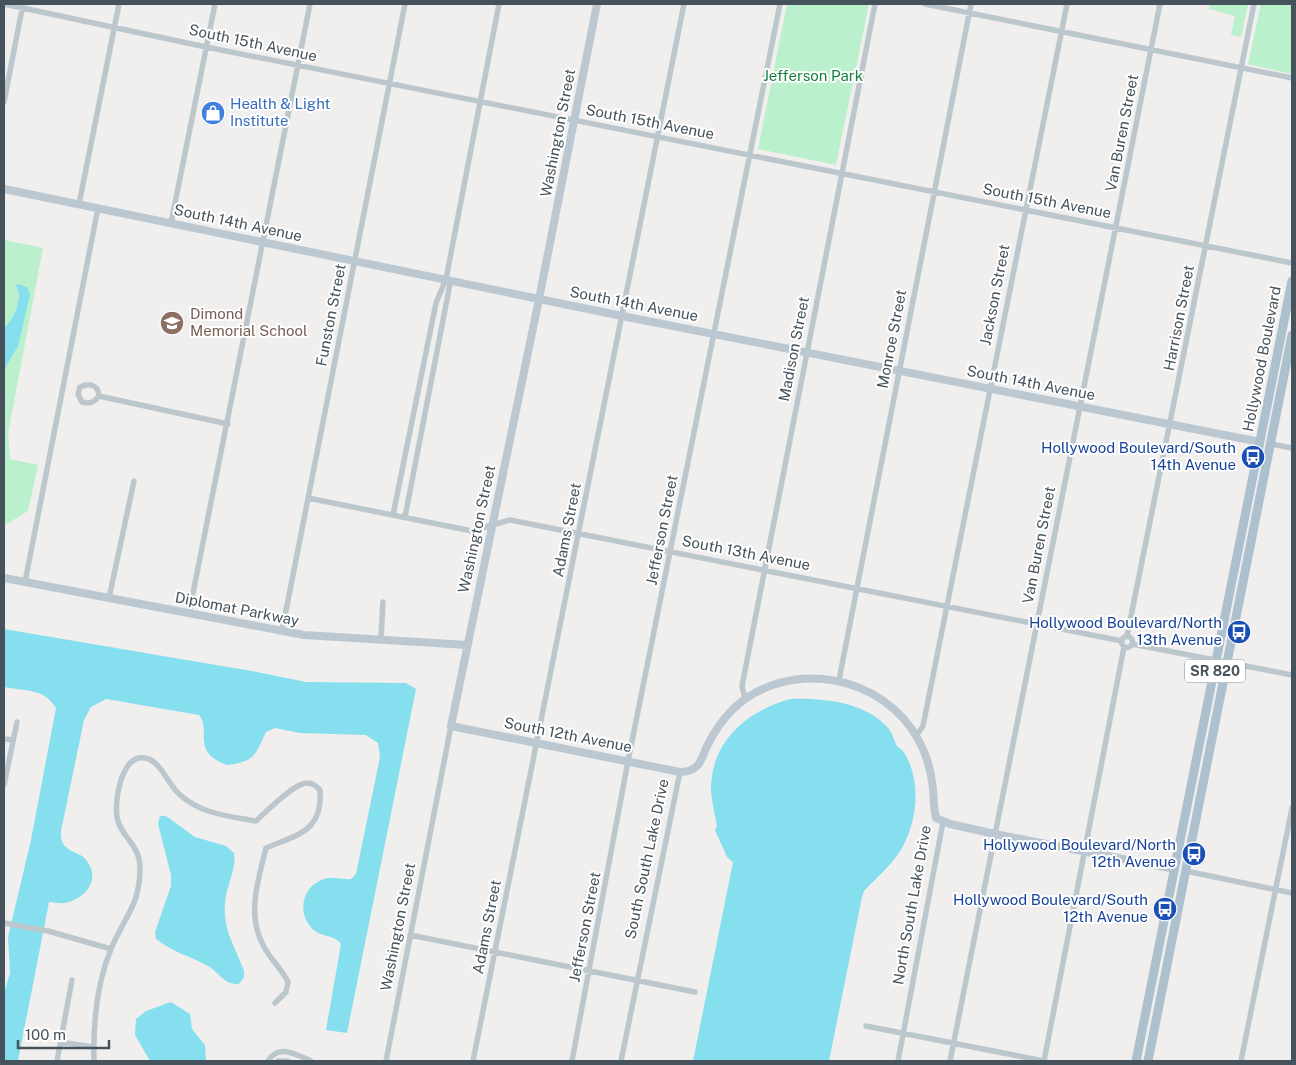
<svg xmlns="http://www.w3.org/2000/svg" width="1296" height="1065" font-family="'Public Sans',sans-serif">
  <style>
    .green { fill: #baf0cb }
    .water { fill: #86dfee }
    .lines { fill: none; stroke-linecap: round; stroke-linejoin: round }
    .street { stroke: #bcc6cd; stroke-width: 5.5 }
    .secondary { stroke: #bbc8d2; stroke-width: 8 }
    .primary { stroke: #adc0ce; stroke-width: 9 }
    .labels { text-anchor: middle; stroke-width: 4; stroke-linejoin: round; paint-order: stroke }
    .shield { fill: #fff; stroke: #7e878d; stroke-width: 1 }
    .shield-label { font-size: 14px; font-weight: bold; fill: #46535c }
    .street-label { font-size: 15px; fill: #46535c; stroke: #fff }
    .park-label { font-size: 15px; fill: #157f42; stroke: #fff }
    .shop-label { font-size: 15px; fill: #366cbe; stroke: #fff; text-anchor: start }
    .education-label { font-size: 15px; fill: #785e54; stroke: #fff; text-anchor: start }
    .transit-label { font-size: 15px; fill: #164399; stroke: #fff; text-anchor: end }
  </style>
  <rect width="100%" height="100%" fill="#f1eeee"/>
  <path class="green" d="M 787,4 L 869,4 L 836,165 L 758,149 Z
    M 1210,4 L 1248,4 L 1241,37 L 1231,35 L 1235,16 L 1209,9 Z
    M 1261,4 L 1292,4 L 1292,74 L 1248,64 Z
    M 4,240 L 43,248 L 8,434 L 10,459 L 38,465 L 28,511 L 5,525 Z"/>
  <path class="water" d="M 19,284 L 28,288 L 30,295 L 18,346 L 4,370 L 4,327 C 12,322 18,308 19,297 C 20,293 17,290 16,285 Z
    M 4,629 L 257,672 L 306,682 L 406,683 L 416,689 L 347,1033 L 326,1030 L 341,944 C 335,935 323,937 315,931 C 296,916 301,886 324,879 C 333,876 342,880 351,879 L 356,874 L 380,757 L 378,743 L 366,735 L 300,733 L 275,728 L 266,732 C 255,755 255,762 227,765 C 190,752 212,730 199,715 L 106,699 L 91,707 L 84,720 L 61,831 C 61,837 61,842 65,846 C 71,853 82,853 87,861 C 101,880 85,899 65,903 C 60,904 54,902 49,902 L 18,1061 L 4,1061 L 4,993 L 10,973 L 8,937 L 31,840 L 56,708 C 44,688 24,691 4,687 Z
    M 790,699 C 824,698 866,702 889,729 C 893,734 894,741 897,746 C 900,749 903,750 905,754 C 920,780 918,815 905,842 C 896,862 879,875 864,891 L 862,897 L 829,1061 L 693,1061 L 733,862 L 727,857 L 715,830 L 717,826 C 715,815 712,803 711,791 C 710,742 747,711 790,699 Z
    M 160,816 L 166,816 L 195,837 L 226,846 L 234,853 C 237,868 226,887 225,903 C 223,931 235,946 244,971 L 244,977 L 239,984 C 223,985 219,971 206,965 C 189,956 171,951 156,939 L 155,932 L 171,886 L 171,875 L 158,824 Z
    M 171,1002 L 190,1014 L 192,1029 L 205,1045 L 206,1061 L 150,1061 L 135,1035 L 136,1019 L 146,1011 Z"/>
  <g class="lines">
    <path class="street" d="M 4,4 L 206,47 L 1292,263
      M 925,4 L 1292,78
      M 4,102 L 23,4
      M 79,204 L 119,4
      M 171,223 L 215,4
      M 99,396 C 94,403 90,404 82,402 L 78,394 L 80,387 C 89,383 98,384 99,396 L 228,424
      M 1271,444 L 1292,448
      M 308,498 L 472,531 L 510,520 L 1122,641
      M 393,515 L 436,303 L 446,279 L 499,4
      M 405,517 L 450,284 L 446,279
      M 25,582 L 98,208
      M 109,598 L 134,481
      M 189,613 L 310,4
      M 282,631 L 405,4
      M 1127,636 L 1254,4
      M1121.5 642a5.5 5.5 0 1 1 11 0a5.5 5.5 0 1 1-11 0Z
      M 381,638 L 383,602
      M 1132,644 L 1292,675
      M 839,680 L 971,4
      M 745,699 L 742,686 L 875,4
      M 916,736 L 923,726 L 1067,4
      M 4,739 L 13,740
      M 4,785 L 17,722
      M 1186,871 L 1292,893
      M 4,923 L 48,931 L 111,949
      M 410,935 L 695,992
      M 866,1026 L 1044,1061
      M 60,1042 L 93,1047
      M 57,1061 L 72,980
      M 94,1061 C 93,1025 97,983 111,949 C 124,917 140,906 140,868 C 140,845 122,837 118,821 C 113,806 120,762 139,758 C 159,755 166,782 179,794 C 201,814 227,816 256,821 C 266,812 294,783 307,783 C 313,783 316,786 320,790 C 323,832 298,834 266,848 C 258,881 246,915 264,947 C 271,960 282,969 288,982 L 286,992 L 275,1003
      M 268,1061 C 279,1043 296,1055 311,1061
      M 278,1061 L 288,1061
      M 386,1061 L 451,726
      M 473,1061 L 684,4
      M 572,1061 L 628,761 L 780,4
      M 621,1061 L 680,772
      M 898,1061 L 943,822
      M 950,1061 L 1160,4
      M 1044,1061 L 1124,647
      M 1241,1061 L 1292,808"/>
    <path class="secondary" d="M 597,4 L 539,299 L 451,726 L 680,772 C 686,772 692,771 697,766 C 702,761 704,752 707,746 C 714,732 722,720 733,709 C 788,657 884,674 919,741 C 925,752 930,768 932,781 C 934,793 933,806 936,818 L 950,824 L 995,834 L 1175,869
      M 4,189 L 622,316 L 1260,442
      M 4,578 L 304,635 L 467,645"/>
    <path class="primary" d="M 1136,1061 L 1292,281
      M 1148,1061 L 1292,335"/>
  </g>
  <defs>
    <g id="shop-disc" transform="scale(1.25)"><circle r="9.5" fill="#3f7fe0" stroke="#fff"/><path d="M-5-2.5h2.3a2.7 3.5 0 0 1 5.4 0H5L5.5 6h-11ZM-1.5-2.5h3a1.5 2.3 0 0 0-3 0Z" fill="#fff"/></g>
    <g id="school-disc" transform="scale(1.25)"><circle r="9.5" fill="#8d6e63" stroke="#fff"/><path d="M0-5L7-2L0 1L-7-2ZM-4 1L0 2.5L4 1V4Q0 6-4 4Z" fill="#fff"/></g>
    <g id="bus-disc" transform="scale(1.25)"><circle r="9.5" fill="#1a4fb4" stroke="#fff"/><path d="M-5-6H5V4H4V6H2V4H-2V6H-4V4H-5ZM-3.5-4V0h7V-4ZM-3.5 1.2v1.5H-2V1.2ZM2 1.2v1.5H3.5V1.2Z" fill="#fff"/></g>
  </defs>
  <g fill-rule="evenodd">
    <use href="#shop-disc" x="213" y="113"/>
    <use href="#school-disc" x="172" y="323"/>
    <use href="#bus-disc" x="1253" y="457"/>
    <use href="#bus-disc" x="1239" y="632"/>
    <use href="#bus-disc" x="1194" y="854"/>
    <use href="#bus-disc" x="1165" y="909"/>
  </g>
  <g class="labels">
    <rect class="shield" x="1185" y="659.5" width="60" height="23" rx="4"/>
    <g class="shield-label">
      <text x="1215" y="676">SR 820</text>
    </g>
    <g class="street-label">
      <text transform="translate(253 43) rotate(12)" y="5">South 15th Avenue</text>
      <text transform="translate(650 122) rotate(11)" y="5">South 15th Avenue</text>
      <text transform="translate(558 133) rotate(-79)" y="5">Washington Street</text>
      <text transform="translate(1122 133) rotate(-79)" y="5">Van Buren Street</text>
      <text transform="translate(1047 201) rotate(11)" y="5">South 15th Avenue</text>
      <text transform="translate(238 223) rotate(12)" y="5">South 14th Avenue</text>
      <text transform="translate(995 295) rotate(-79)" y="5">Jackson Street</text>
      <text transform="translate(634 304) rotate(11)" y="5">South 14th Avenue</text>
      <text transform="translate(331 315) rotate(-79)" y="5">Funston Street</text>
      <text transform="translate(1179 318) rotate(-79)" y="5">Harrison Street</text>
      <text transform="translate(892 339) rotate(-79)" y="5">Monroe Street</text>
      <text transform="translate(794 349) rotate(-79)" y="5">Madison Street</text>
      <text transform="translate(1262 359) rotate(-79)" y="5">Hollywood Boulevard</text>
      <text transform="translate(1031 383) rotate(11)" y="5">South 14th Avenue</text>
      <text transform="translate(477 529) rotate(-78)" y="5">Washington Street</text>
      <text transform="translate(567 530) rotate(-79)" y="5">Adams Street</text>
      <text transform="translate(662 530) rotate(-79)" y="5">Jefferson Street</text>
      <text transform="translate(1039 545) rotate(-79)" y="5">Van Buren Street</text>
      <text transform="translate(746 553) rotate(11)" y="5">South 13th Avenue</text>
      <text transform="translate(237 609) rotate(11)" y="5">Diplomat Parkway</text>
      <text transform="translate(568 735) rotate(11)" y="5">South 12th Avenue</text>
      <text transform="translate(647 859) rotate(-78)" y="5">South South Lake Drive</text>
      <text transform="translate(912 905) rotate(-80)" y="5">North South Lake Drive</text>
      <text transform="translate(398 927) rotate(-79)" y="5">Washington Street</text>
      <text transform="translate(487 927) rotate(-79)" y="5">Adams Street</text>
      <text transform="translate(585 927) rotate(-79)" y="5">Jefferson Street</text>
    </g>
    <g class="park-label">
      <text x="813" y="81">Jefferson Park</text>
    </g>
    <g class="shop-label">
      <text x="230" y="109">Health &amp; Light<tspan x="230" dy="17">Institute</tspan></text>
    </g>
    <g class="education-label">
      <text x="190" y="319">Dimond<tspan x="190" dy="17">Memorial School</tspan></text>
    </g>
    <g class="transit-label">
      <text x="1236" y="453">Hollywood Boulevard/South<tspan x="1236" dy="17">14th Avenue</tspan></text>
      <text x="1222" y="628">Hollywood Boulevard/North<tspan x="1222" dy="17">13th Avenue</tspan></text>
      <text x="1176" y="850">Hollywood Boulevard/North<tspan x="1176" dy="17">12th Avenue</tspan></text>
      <text x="1148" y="905">Hollywood Boulevard/South<tspan x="1148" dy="17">12th Avenue</tspan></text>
    </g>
  </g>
  <rect width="1296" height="1065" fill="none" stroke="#46535c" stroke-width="10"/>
  <path d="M18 1040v8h91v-8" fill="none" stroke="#46535c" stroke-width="2.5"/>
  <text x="25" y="1040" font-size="15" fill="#46535c" stroke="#ffffff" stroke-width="4" paint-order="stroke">100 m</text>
</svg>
